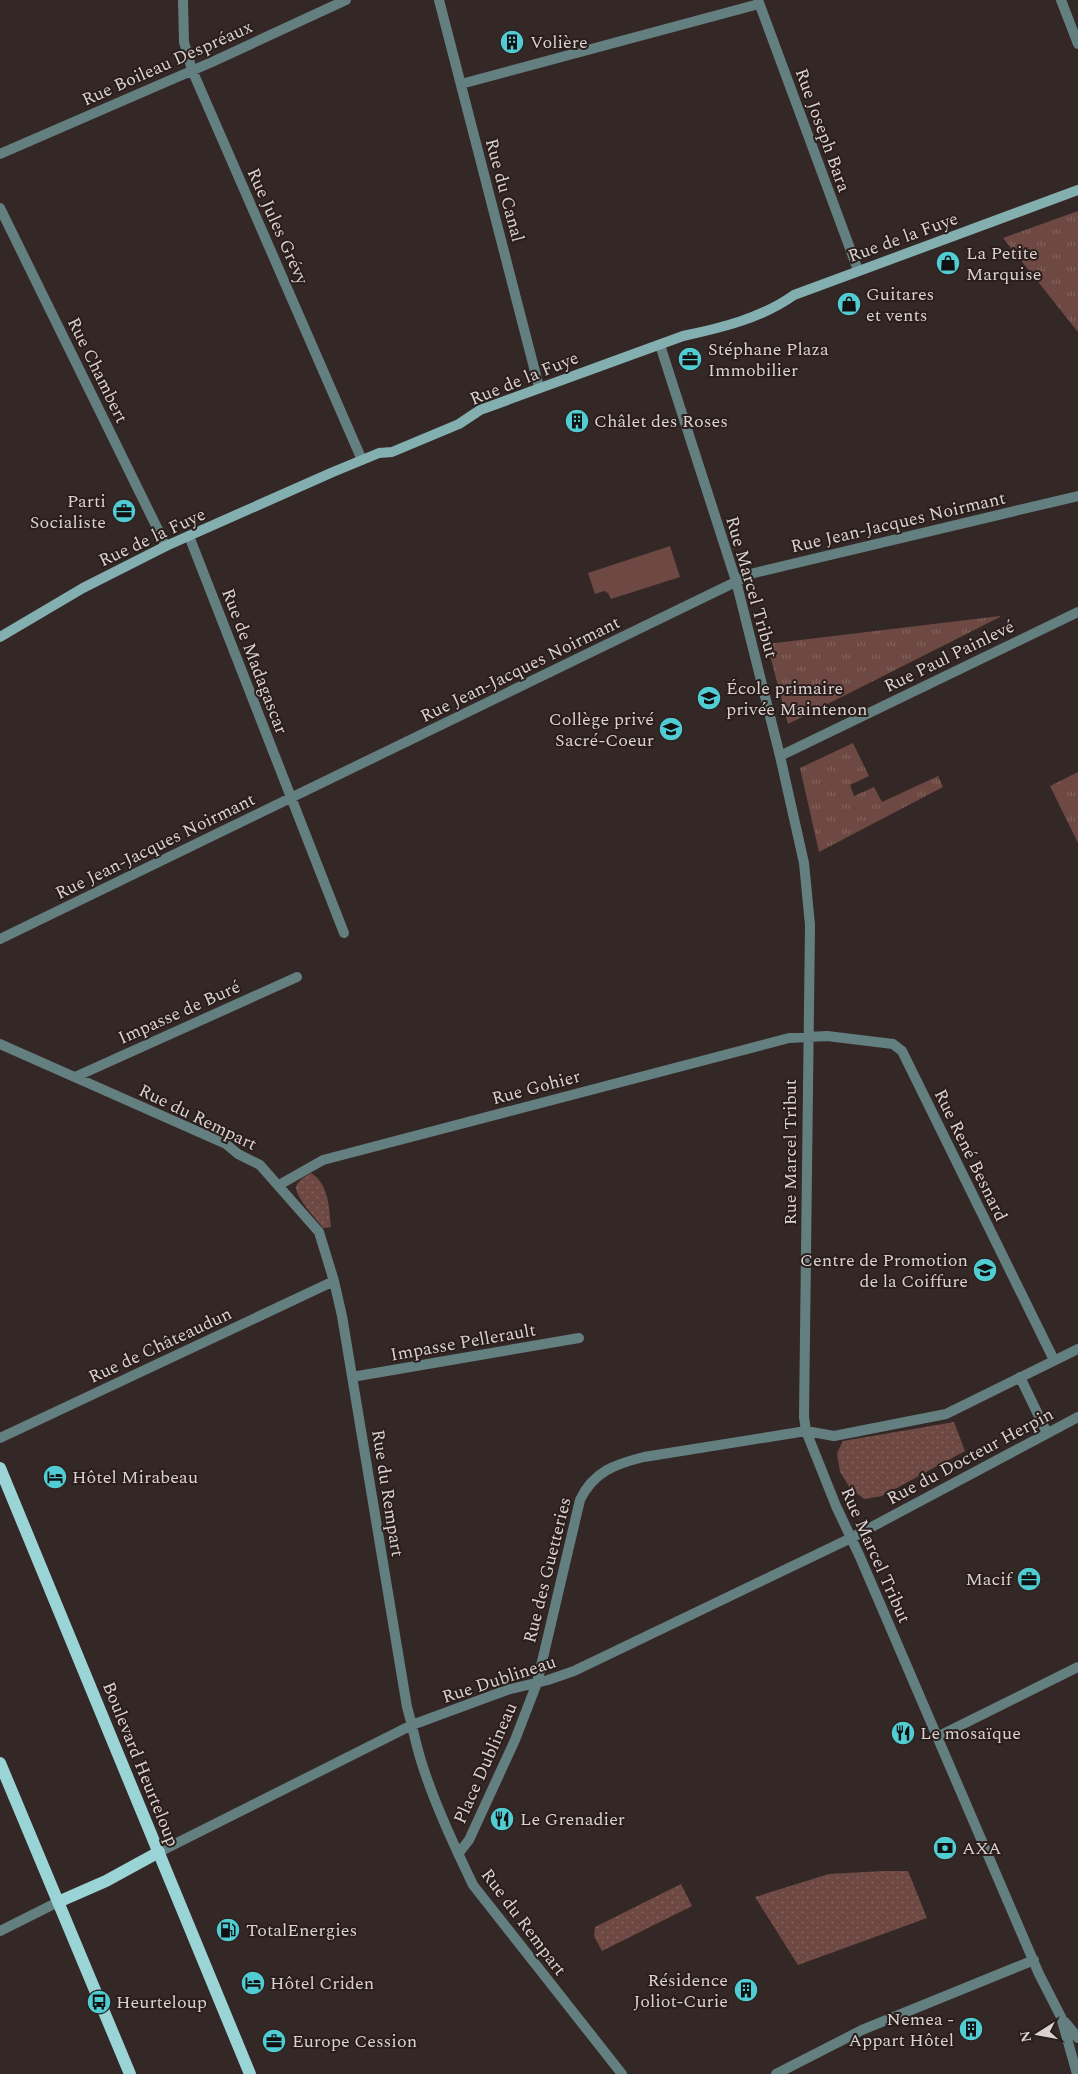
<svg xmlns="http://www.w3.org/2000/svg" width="1078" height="2074" font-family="Spectral,serif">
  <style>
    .grass { fill: url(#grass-dots) }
    .park { fill: url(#park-tufts) }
    .garden { fill: #6e4842 }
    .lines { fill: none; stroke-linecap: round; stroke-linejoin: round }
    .street { stroke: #647f80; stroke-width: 10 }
    .secondary { stroke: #83afb1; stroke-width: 10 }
    .primary { stroke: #9ad4d6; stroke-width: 12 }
    .labels { text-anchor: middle; stroke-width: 4; stroke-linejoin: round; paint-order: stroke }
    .poi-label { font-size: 18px; fill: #dad2d0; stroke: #2a1e1c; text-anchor: start }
    .street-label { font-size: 18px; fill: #dad2d0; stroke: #2a1e1c }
  </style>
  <defs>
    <pattern id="grass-dots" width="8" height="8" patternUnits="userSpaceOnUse" patternTransform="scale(1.25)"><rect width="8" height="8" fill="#6e4842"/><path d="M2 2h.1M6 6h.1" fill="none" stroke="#82625c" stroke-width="1.8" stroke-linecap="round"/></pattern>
    <pattern id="park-tufts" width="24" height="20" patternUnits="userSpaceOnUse" patternTransform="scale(1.25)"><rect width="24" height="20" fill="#6e4842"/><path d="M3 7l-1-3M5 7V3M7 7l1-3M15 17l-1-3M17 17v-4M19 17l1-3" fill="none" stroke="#82625c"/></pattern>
  </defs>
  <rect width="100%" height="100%" fill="#342826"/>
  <path class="grass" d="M 311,1173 C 329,1184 329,1208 331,1227 L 323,1228 C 317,1220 294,1195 296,1187 C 298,1180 306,1176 311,1173 Z
    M 954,1422 L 965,1451 L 882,1496 L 864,1499 L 850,1488 L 840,1472 L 837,1453 L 843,1441 Z
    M 884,1871 L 908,1871 L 927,1918 L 798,1965 L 755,1897 L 829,1874 Z
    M 681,1884 L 692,1906 L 602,1951 L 594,1936 L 595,1927 Z"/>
  <path class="park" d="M 1078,211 L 1078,332 L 1003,238 Z
    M 1000,616 L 1000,617 L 788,724 L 767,644 Z
    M 853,743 L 869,776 L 850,785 L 854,796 L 874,787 L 882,802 L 938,776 L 943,787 L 819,852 L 800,768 Z
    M 1078,772 L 1078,843 L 1050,786 Z"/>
  <path class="garden" d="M 670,546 L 680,577 L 611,599 L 608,593 L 604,591 L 595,594 L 588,573 Z"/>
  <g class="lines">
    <path class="street" d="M 183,0 L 184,42 L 192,70 L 362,460
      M 439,0 L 539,387
      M 758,0 L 858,270
      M 1061,0 L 1078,44
      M 461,84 L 759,4
      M 0,154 L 212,62 L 346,0
      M 0,208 L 166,546
      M 660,345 L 736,581 L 780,756 L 804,863 L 810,925 L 804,1417 L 806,1431 L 836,1506 L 860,1557 L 1039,1974 L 1061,2017 L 1077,2074
      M 189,536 L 344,933
      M 780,756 L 1078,612
      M 0,939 L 754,573 L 1078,496
      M 0,1044 L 226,1144 L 238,1154 L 260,1165 L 319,1232 L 334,1281 L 342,1316 L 407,1707 C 413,1727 416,1747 423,1767 C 436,1807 455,1847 473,1885 L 622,2074
      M 75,1077 L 297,977
      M 279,1185 L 323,1160 L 789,1038 L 827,1036 L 893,1044 L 902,1051 L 1054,1360
      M 352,1377 L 579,1338
      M 1020,1377 L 1047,1433
      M 0,1438 L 334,1281
      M 937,1737 L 1078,1667
      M 159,1852 L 412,1725 L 507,1690 L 548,1680 L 574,1671 L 851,1538 L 1078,1417
      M 458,1854 L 469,1840 L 515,1740 L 537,1683 L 580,1500 C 593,1472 615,1464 644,1457 L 806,1431 L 834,1436 L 946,1414 L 1078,1349
      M 0,1931 L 58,1902
      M 1065,2022 L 1078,2038
      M 776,2074 L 862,2030 L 1034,1960"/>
    <path class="secondary" d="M 0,637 L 83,588 L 166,546 L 333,472 L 379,453 L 392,452 L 459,424 L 480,410 L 683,336 C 721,328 762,318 794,295 L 1078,190"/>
    <path class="primary" d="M 0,1468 L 250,2074
      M 0,1763 L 130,2074
      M 58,1902 L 106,1881 L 159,1852"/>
  </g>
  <defs>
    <g id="building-disc" transform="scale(1.25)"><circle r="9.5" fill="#51ccd2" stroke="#2a1e1c"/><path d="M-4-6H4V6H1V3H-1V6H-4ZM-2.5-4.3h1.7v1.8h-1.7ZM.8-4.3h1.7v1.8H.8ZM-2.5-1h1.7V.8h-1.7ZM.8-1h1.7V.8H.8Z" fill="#111"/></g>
    <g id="shop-disc" transform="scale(1.25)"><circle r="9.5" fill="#51ccd2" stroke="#2a1e1c"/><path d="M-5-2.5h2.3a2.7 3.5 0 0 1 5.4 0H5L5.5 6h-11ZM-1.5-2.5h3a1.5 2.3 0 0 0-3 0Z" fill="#111"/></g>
    <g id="office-disc" transform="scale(1.25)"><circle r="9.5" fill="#51ccd2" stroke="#2a1e1c"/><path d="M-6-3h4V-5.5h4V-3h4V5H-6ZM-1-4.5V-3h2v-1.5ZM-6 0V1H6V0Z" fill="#111"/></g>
    <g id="school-disc" transform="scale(1.25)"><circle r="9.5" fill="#51ccd2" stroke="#2a1e1c"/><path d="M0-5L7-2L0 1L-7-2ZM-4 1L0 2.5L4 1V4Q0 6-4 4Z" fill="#111"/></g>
    <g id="hotel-disc" transform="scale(1.25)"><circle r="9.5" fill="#51ccd2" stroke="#2a1e1c"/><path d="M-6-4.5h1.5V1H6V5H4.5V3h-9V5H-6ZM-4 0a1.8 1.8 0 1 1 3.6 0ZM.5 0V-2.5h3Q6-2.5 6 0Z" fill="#111"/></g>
    <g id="restaurant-disc" transform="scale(1.25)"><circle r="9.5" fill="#51ccd2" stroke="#2a1e1c"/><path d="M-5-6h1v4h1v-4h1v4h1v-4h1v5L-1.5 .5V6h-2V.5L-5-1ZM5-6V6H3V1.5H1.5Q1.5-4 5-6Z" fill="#111"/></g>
    <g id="bank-disc" transform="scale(1.25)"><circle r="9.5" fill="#51ccd2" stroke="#2a1e1c"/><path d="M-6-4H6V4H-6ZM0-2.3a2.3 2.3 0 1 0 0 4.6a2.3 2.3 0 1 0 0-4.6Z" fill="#111"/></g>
    <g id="fuel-disc" transform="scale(1.25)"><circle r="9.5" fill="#51ccd2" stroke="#2a1e1c"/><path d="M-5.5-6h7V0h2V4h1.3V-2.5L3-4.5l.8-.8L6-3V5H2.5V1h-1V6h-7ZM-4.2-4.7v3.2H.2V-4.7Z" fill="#111"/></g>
    <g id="bus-disc" transform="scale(1.25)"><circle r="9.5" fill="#51ccd2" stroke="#2a1e1c"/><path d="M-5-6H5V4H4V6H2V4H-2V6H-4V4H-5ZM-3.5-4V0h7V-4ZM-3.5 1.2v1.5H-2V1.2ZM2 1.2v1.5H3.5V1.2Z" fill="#111"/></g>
  </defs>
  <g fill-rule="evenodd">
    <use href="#building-disc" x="512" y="42"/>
    <use href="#shop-disc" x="948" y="263"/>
    <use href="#shop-disc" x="849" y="304"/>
    <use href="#office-disc" x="690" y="359"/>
    <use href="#building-disc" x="577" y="421"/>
    <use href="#office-disc" x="124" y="511"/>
    <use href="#school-disc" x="709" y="698"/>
    <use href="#school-disc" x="671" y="729"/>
    <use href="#school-disc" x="985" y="1270"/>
    <use href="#hotel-disc" x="55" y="1477"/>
    <use href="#office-disc" x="1029" y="1579"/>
    <use href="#restaurant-disc" x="903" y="1733"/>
    <use href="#restaurant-disc" x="502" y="1819"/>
    <use href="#bank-disc" x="945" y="1848"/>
    <use href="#fuel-disc" x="228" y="1930"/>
    <use href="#hotel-disc" x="253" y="1983"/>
    <use href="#building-disc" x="746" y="1990"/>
    <use href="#bus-disc" x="99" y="2002"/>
    <use href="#building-disc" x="971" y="2029"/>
    <use href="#office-disc" x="274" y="2041"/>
  </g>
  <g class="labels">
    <g class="poi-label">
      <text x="530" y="48">Volière</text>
      <text x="966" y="259">La Petite<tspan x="966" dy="21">Marquise</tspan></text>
      <text x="866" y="300">Guitares<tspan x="866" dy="21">et vents</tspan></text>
      <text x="708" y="355">Stéphane Plaza<tspan x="708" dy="21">Immobilier</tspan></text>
      <text x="594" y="427">Châlet des Roses</text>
      <text x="106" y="507" text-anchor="end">Parti<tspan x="106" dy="21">Socialiste</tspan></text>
      <text x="726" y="694">École primaire<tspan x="726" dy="21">privée Maintenon</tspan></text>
      <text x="654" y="725" text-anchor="end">Collège privé<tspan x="654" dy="21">Sacré-Coeur</tspan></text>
      <text x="968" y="1266" text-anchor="end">Centre de Promotion<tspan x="968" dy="21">de la Coiffure</tspan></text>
      <text x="72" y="1483">Hôtel Mirabeau</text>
      <text x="1012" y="1585" text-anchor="end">Macif</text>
      <text x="920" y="1739">Le mosaïque</text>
      <text x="520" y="1825">Le Grenadier</text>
      <text x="962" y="1854">AXA</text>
      <text x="246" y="1936">TotalEnergies</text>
      <text x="728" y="1986" text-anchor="end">Résidence<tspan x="728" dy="21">Joliot-Curie</tspan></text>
      <text x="270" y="1989">Hôtel Criden</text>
      <text x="116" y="2008">Heurteloup</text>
      <text x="954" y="2025" text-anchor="end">Nemea -<tspan x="954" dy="21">Appart Hôtel</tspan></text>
      <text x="292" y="2047">Europe Cession</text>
    </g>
    <g class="street-label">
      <text transform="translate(167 63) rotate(-24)" y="6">Rue Boileau Despréaux</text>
      <text transform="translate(823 130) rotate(70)" y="6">Rue Joseph Bara</text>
      <text transform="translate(505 190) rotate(75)" y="6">Rue du Canal</text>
      <text transform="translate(278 226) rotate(66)" y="6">Rue Jules Grévy</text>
      <text transform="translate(903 237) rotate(-20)" y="6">Rue de la Fuye</text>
      <text transform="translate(98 370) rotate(64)" y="6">Rue Chambert</text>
      <text transform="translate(524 378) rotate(-22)" y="6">Rue de la Fuye</text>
      <text transform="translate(898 522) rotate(-13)" y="6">Rue Jean-Jacques Noirmant</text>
      <text transform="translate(152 537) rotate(-25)" y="6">Rue de la Fuye</text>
      <text transform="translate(752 587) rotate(74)" y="6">Rue Marcel Tribut</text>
      <text transform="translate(949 656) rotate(-26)" y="6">Rue Paul Painlevé</text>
      <text transform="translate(255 661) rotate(69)" y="6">Rue de Madagascar</text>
      <text transform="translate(520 669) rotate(-26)" y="6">Rue Jean-Jacques Noirmant</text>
      <text transform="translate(155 846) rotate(-26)" y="6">Rue Jean-Jacques Noirmant</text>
      <text transform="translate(179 1012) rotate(-24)" y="6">Impasse de Buré</text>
      <text transform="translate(536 1087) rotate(-15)" y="6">Rue Gohier</text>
      <text transform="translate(198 1117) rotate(26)" y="6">Rue du Rempart</text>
      <text transform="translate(790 1152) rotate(-90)" y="6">Rue Marcel Tribut</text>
      <text transform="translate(971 1155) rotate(64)" y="6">Rue René Besnard</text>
      <text transform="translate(463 1342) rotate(-10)" y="6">Impasse Pellerault</text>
      <text transform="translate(160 1345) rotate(-25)" y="6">Rue de Châteaudun</text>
      <text transform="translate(970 1456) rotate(-28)" y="6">Rue du Docteur Herpin</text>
      <text transform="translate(388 1493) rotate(81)" y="6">Rue du Rempart</text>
      <text transform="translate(876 1555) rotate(66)" y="6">Rue Marcel Tribut</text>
      <text transform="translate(547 1570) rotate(-76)" y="6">Rue des Guetteries</text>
      <text transform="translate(499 1679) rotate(-18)" y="6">Rue Dublineau</text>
      <text transform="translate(485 1763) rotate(-66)" y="6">Place Dublineau</text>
      <text transform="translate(141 1764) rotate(68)" y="6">Boulevard Heurteloup</text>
      <text transform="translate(524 1922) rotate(53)" y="6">Rue du Rempart</text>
    </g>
  </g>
  <g transform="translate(1038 2034) rotate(259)" stroke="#2a1e1c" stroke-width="4" paint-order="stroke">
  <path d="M0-4L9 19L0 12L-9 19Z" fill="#dad2d0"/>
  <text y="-8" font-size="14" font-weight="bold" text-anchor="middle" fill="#dad2d0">N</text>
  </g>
</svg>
